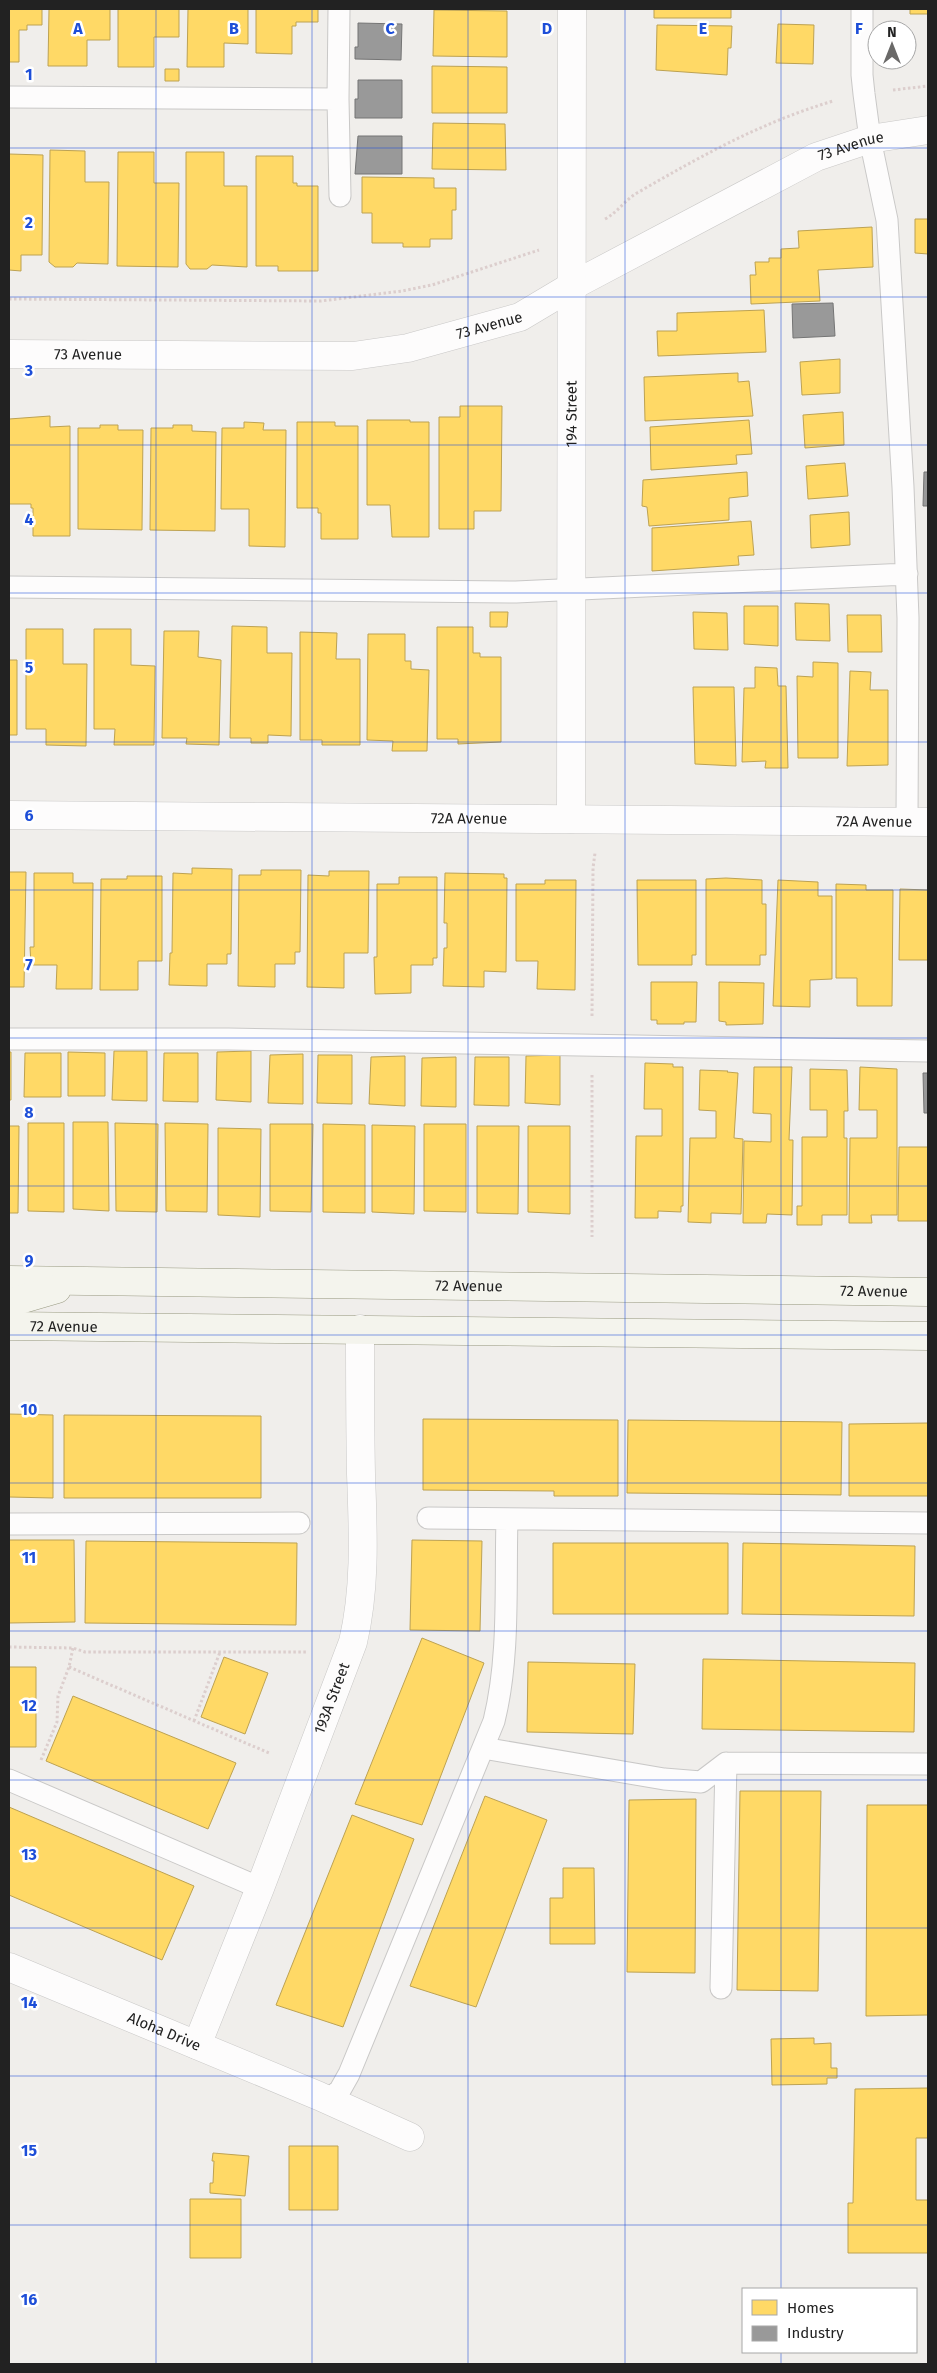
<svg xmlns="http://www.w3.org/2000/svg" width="937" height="2373" font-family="'Fira Sans',sans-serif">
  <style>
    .homes { fill: #ffd966; stroke: #bda252 }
    .industry { fill: #999; stroke: #757575 }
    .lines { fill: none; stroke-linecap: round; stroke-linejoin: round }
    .service-casing { stroke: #c9c8c7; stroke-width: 23 }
    .minor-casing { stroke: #c9c8c7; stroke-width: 29 }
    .secondary-casing { stroke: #999a82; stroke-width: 29 }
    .path { stroke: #dccecd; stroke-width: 3; stroke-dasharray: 2.5 2.5; stroke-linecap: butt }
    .service { stroke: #fdfcfc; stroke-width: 21 }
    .minor { stroke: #fdfcfc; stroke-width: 28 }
    .secondary { stroke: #f4f4ed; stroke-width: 28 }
    .grid { fill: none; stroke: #1d4ed8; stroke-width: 1; stroke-opacity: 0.55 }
    .labels { text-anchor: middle; stroke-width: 5; stroke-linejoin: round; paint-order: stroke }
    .street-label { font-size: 15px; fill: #222; stroke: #fff }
    .grid-label { font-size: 16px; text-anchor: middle; font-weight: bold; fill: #1d4ed8; stroke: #fff; stroke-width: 5; stroke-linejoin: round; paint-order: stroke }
  </style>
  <rect width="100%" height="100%" fill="#f0eeeb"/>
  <path class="homes" d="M 9,9 L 42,9 L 42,25 L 27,25 L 27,30 L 19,30 L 19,62 L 9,62 Z
    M 49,9 L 110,9 L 110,40 L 87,40 L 87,66 L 48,66 Z
    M 118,9 L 179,9 L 179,37 L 154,37 L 154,67 L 118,67 Z
    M 188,9 L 248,9 L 248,44 L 224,43 L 224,67 L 187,67 Z
    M 256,9 L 318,9 L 318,22 L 296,22 L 296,26 L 292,26 L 292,54 L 256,53 Z
    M 654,9 L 731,9 L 731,18 L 654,18 Z
    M 910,9 L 928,9 L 928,14 L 910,14 Z
    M 434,10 L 507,11 L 507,57 L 433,56 Z
    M 778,24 L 814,25 L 813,64 L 776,63 Z
    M 657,25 L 732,26 L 731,48 L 728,48 L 727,75 L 656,70 Z
    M 432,66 L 507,67 L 507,113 L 432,113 Z
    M 165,69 L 179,69 L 179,81 L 165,81 Z
    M 433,123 L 505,124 L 506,170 L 432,169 Z
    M 50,150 L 85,151 L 85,182 L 109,182 L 108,264 L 77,263 L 73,267 L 55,267 L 49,262 Z
    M 118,152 L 154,152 L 154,183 L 179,183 L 178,267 L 117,266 Z
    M 186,152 L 224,152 L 224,186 L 247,186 L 247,267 L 212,265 L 207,269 L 190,269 L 186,264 Z
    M 9,154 L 43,155 L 42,255 L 21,255 L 21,271 L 9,270 Z
    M 256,156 L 293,156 L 293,183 L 297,183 L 297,186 L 318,186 L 318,271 L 278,271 L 278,266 L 256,266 Z
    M 362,177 L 434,178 L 434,188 L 456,188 L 456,210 L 452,210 L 452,239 L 430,239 L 430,247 L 403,247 L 403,243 L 372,243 L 372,213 L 362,213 Z
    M 915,219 L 928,219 L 928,254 L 915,253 Z
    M 872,227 L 873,267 L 818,270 L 820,301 L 751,304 L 750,275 L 756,275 L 755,262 L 769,262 L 769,258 L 781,258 L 781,249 L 799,248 L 798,231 Z
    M 764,310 L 766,352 L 658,356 L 657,331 L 677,331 L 677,313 Z
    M 840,359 L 840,393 L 802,395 L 800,362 Z
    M 738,373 L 738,382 L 749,381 L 753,416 L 645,421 L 644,377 Z
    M 460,406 L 502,406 L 501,511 L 474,511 L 474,529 L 439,529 L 439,417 L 460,417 Z
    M 843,412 L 844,445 L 805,448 L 803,415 Z
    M 50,416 L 50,427 L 70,426 L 70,536 L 33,536 L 33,508 L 31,508 L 31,504 L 9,504 L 9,419 Z
    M 367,420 L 410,420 L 410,422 L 429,422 L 429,537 L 392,537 L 390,505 L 367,505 Z
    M 749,420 L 752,454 L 736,455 L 737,464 L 651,470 L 650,427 Z
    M 244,422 L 264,423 L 263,430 L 286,430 L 285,547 L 249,546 L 249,509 L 221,509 L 222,428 L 244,428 Z
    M 297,422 L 335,422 L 335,426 L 358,426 L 358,539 L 321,539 L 321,513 L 318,513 L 318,508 L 297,508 Z
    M 100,425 L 118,425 L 118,430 L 143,430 L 142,530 L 78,529 L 78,428 L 100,428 Z
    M 173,425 L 192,425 L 192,431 L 216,432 L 215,531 L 150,530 L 151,428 L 173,428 Z
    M 845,463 L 848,496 L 808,499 L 806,466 Z
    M 747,472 L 748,496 L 729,498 L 729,520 L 649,526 L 647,507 L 642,506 L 643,480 Z
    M 849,512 L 850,545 L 811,548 L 810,515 Z
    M 751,521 L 754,555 L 738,556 L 739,565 L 652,571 L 652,528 Z
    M 795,603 L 829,604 L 830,641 L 796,640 Z
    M 744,606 L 778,606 L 778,646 L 744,644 Z
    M 490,612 L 508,612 L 507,627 L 490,627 Z
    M 693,612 L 727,613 L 728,650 L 694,649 Z
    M 847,615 L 881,615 L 882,652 L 848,652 Z
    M 232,626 L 267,627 L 267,653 L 292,653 L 291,736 L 268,735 L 268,743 L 251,743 L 251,738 L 230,738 Z
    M 437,627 L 473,627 L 473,653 L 480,653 L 480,657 L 501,657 L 501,742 L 458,744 L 458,739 L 437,739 Z
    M 26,629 L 63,629 L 63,664 L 87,664 L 86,746 L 46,745 L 46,729 L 26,729 Z
    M 94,629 L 131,629 L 131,665 L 155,666 L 154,745 L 114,745 L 115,729 L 94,729 Z
    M 164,631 L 199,631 L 198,657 L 221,660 L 219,745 L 186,744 L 187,738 L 162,738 Z
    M 300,632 L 337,633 L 336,659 L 360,659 L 360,745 L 322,745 L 322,740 L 300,740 Z
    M 368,634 L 405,634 L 405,661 L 411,661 L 411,669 L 429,670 L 427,751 L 392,751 L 393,741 L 367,740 Z
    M 9,660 L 17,660 L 17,735 L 9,735 Z
    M 813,662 L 838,663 L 838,758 L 798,758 L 797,676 L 813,677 Z
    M 755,667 L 777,668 L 778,686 L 786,686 L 788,768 L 765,768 L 766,761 L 742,762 L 744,688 L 755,688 Z
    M 850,671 L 871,672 L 870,690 L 888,690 L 888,765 L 847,766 Z
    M 693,687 L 734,687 L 736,766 L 695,764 Z
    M 192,868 L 232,869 L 231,954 L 227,954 L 227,964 L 207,964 L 207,986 L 169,985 L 170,953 L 172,953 L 173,873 L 192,874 Z
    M 261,870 L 301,870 L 300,952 L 295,952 L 295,964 L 275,964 L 275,987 L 238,986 L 239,875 L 261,875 Z
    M 329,871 L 369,871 L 368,953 L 344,953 L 344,988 L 307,987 L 308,875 L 329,876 Z
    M 9,872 L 26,872 L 24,987 L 9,987 Z
    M 34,873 L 73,873 L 73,883 L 93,883 L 92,989 L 56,989 L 57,965 L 31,965 L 30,947 L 34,947 Z
    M 445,873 L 504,874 L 504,878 L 507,878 L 506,972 L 484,971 L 484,987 L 443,986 L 444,948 L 447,948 L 447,923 L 444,923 Z
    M 127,876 L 162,876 L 162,961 L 138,961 L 138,990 L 100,990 L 101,879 L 127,879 Z
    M 399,877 L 437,877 L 437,958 L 433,958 L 433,965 L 411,965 L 411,993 L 375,994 L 374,957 L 377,957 L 377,884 L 399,884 Z
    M 726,878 L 762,880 L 762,904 L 766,904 L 766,955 L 760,955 L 760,965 L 706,965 L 706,879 Z
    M 545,880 L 576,880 L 575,990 L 537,989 L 538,961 L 516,961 L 516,884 L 545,884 Z
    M 637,880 L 696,880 L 696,955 L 692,955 L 692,965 L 638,965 Z
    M 778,880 L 818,882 L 818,896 L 832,896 L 832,979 L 810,980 L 810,1007 L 773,1006 Z
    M 836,884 L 866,885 L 866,890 L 893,890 L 892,1006 L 857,1006 L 857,978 L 836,978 Z
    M 900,889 L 928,890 L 928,960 L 899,960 Z
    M 651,982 L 697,982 L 696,1022 L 684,1022 L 684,1024 L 657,1024 L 657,1020 L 651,1020 Z
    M 719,982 L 764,983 L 763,1024 L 726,1025 L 726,1022 L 719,1021 Z
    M 114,1051 L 147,1051 L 147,1101 L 112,1100 Z
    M 251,1051 L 251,1102 L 216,1100 L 217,1052 Z
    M 9,1052 L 11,1052 L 11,1100 L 9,1100 Z
    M 68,1052 L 105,1053 L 105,1096 L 68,1096 Z
    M 25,1053 L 61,1053 L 61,1097 L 24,1097 Z
    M 164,1053 L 198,1053 L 198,1102 L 163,1101 Z
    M 303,1054 L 303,1104 L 268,1103 L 270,1055 Z
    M 318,1055 L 352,1055 L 352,1104 L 317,1103 Z
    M 560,1055 L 560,1105 L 525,1103 L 526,1056 Z
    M 405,1056 L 405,1106 L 369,1104 L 371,1057 Z
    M 456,1057 L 456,1107 L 421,1106 L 422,1058 Z
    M 475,1057 L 509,1057 L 509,1106 L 474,1105 Z
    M 645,1063 L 673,1064 L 673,1067 L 683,1067 L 683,1206 L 681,1206 L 681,1212 L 658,1211 L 658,1218 L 635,1218 L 636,1136 L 662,1136 L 662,1109 L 644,1109 Z
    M 754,1067 L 792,1067 L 789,1140 L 793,1140 L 792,1215 L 767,1214 L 766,1223 L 743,1223 L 744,1141 L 771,1142 L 771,1114 L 753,1113 Z
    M 860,1067 L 897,1069 L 897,1215 L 871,1215 L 872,1223 L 849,1223 L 850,1138 L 877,1138 L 877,1110 L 859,1110 Z
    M 810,1069 L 847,1070 L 848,1111 L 844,1111 L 844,1138 L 847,1138 L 847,1215 L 822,1215 L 822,1225 L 797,1225 L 797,1206 L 802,1206 L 802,1137 L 827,1137 L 827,1110 L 810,1110 Z
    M 700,1070 L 728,1071 L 727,1072 L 738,1073 L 734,1138 L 743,1139 L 741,1214 L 711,1213 L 711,1223 L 688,1222 L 690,1138 L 716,1138 L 716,1111 L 699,1110 Z
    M 73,1122 L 108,1122 L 109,1211 L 73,1209 Z
    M 28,1123 L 64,1123 L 64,1212 L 28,1211 Z
    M 115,1123 L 158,1124 L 157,1212 L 116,1211 Z
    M 165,1123 L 208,1124 L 207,1212 L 166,1211 Z
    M 270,1124 L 313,1124 L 311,1212 L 270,1211 Z
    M 323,1124 L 365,1125 L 365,1213 L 323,1212 Z
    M 424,1124 L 466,1124 L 466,1212 L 424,1211 Z
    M 372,1125 L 415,1126 L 414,1214 L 372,1212 Z
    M 9,1126 L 19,1126 L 18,1213 L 9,1213 Z
    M 477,1126 L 519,1126 L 518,1214 L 477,1213 Z
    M 528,1126 L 570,1126 L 570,1214 L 528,1212 Z
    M 218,1128 L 261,1129 L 260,1217 L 218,1215 Z
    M 899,1147 L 928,1147 L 928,1221 L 898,1221 Z
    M 9,1414 L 53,1415 L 53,1498 L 9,1497 Z
    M 64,1415 L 261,1416 L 261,1498 L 64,1498 Z
    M 423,1419 L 618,1420 L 618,1496 L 554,1496 L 554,1491 L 423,1490 Z
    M 628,1420 L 842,1422 L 841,1495 L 627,1493 Z
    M 928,1423 L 928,1496 L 849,1496 L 849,1424 Z
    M 9,1540 L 74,1540 L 75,1622 L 9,1623 Z
    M 412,1540 L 482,1541 L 480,1631 L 410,1630 Z
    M 86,1541 L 297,1543 L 296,1625 L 85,1623 Z
    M 553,1543 L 728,1543 L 728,1614 L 553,1614 Z
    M 743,1543 L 915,1546 L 914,1616 L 742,1614 Z
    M 422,1638 L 484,1663 L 422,1825 L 355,1804 Z
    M 224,1657 L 268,1673 L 245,1734 L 201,1717 Z
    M 703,1659 L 915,1663 L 914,1732 L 702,1729 Z
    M 528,1662 L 635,1664 L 633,1734 L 527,1732 Z
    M 9,1667 L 36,1667 L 36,1747 L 9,1747 Z
    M 73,1696 L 236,1763 L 208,1829 L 46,1761 Z
    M 740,1791 L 821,1791 L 818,1991 L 737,1990 Z
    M 485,1796 L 547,1820 L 476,2007 L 410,1986 Z
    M 696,1799 L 695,1973 L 627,1972 L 629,1800 Z
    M 867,1805 L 928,1805 L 928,2015 L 866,2016 Z
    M 9,1807 L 194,1886 L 162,1960 L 9,1895 Z
    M 352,1815 L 414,1839 L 343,2027 L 276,2005 Z
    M 563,1868 L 594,1868 L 595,1944 L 550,1944 L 550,1898 L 563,1898 Z
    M 814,2038 L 814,2044 L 831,2043 L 831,2068 L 837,2068 L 837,2078 L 827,2078 L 827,2084 L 772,2085 L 771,2039 Z
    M 928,2088 L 928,2138 L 916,2138 L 916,2200 L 928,2200 L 928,2253 L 848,2253 L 848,2203 L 853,2203 L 855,2089 Z
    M 289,2146 L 338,2146 L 338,2210 L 289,2210 Z
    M 213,2153 L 249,2156 L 245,2196 L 210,2193 L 210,2183 L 213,2183 L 214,2161 L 212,2161 Z
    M 190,2199 L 241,2199 L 241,2258 L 190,2258 Z"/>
  <path class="industry" d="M 358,23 L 402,24 L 401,60 L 355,59 L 355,47 L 358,47 Z
    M 358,80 L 402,80 L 402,118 L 355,118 L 355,99 L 358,99 Z
    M 358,136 L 402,136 L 402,174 L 355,174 Z
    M 833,303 L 835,336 L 793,338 L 792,304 Z
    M 924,472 L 928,472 L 928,506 L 923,506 Z
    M 923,1073 L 928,1073 L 928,1113 L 924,1113 Z"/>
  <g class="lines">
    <g class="service-casing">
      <path id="service" d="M 339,9 L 338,99 L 340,196
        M 862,9 L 862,75 L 864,94 L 870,139 L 887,220 L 903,487 L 908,618 L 907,821
        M 9,97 L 338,99
        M 9,587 L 516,592 L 907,574
        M 9,1039 L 228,1039 L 928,1051
        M 428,1518 L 928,1523
        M 9,1524 L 299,1523
        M 483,1748 L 664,1779 L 701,1782 L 726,1763 L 928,1764
        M 9,1780 L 260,1888
        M 721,1988 L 726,1763
        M 319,2096 L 332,2097 L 340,2090 L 349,2074 L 494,1721 C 510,1656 505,1586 507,1519"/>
    </g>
    <g class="minor-casing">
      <g id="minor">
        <path id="s1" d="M 9,354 L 353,356 L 408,348 L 520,317 L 572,286 L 816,157 L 870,139 L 928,130"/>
        <path id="s2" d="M 9,815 L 928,822"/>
        <path id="s3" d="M 571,819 L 572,9"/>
        <path id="s4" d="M 9,1967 L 319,2096 L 410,2137"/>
        <path id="s5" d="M 197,2045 L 260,1888 L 353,1642 C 366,1587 363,1530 361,1474 C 360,1426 360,1378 360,1329"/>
      </g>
    </g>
    <g class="secondary-casing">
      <g id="secondary">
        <path id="s6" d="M 9,1280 L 928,1292"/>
        <path d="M 9,1303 L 57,1289"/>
        <path id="s7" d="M 9,1326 L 928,1336"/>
      </g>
    </g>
    <path class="path" d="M 893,90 L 928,86
      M 605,219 C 618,212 625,200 637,193 C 703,155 760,123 833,101
      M 9,299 L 321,301 L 402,291 L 432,285 L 539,250
      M 592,1016 L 593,868 L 595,853
      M 592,1075 L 592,1237
      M 9,1647 L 73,1648 L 85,1652 L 306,1652
      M 69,1667 L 269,1753
      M 194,1721 L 220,1652
      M 41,1760 L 57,1722 L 58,1696 L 69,1667 L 73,1648"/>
    <use href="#service" class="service"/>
    <use href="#minor" class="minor"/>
    <use href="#secondary" class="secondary"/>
  </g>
  <path class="grid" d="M 156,9 L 156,2364M 312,9 L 312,2364M 468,9 L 468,2364M 625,9 L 625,2364M 781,9 L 781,2289M 9,148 L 928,148M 9,297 L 928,297M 9,445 L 928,445M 9,593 L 928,593M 9,742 L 928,742M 9,890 L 928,890M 9,1038 L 928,1038M 9,1186 L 928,1186M 9,1335 L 928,1335M 9,1483 L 928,1483M 9,1631 L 928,1631M 9,1780 L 928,1780M 9,1928 L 928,1928M 9,2076 L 928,2076M 9,2225 L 928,2225M 781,2352 L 781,2364"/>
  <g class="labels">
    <g class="street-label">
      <text dy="5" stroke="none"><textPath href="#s1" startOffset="889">73 Avenue</textPath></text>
      <text dy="5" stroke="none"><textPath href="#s1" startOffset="484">73 Avenue</textPath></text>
      <text dy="5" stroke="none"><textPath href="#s1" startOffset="79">73 Avenue</textPath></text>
      <text dy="5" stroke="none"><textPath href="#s3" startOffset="405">194 Street</textPath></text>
      <text dy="5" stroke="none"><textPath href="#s2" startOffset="460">72A Avenue</textPath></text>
      <text dy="5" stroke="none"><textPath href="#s2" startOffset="865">72A Avenue</textPath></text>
      <text dy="5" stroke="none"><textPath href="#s6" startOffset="460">72 Avenue</textPath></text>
      <text dy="5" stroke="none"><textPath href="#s6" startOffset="865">72 Avenue</textPath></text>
      <text dy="5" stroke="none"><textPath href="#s7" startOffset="55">72 Avenue</textPath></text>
      <text dy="5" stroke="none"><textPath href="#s5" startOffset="372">193A Street</textPath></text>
      <text dy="5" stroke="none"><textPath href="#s4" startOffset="168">Aloha Drive</textPath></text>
    </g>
  </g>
  <g class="grid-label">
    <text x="78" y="34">A</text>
    <text x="234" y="34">B</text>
    <text x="390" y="34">C</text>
    <text x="547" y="34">D</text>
    <text x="703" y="34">E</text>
    <text x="859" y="34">F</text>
    <text x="29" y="80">1</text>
    <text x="29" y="228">2</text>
    <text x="29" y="376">3</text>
    <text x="29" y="525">4</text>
    <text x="29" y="673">5</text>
    <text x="29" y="821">6</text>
    <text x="29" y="970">7</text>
    <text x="29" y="1118">8</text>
    <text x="29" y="1266">9</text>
    <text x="29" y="1415">10</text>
    <text x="29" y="1563">11</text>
    <text x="29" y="1711">12</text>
    <text x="29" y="1860">13</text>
    <text x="29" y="2008">14</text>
    <text x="29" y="2156">15</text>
    <text x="29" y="2305">16</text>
  </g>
  <rect width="937" height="2373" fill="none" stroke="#222222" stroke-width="20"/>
  <rect x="742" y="2288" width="175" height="65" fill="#ffffff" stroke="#a7a7a7"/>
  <rect x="752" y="2300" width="25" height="15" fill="#ffd966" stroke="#a7a7a7"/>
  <text x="787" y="2313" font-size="15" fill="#222222">Homes</text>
  <rect x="752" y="2326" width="25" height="15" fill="#999999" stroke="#a7a7a7"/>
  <text x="787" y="2338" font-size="15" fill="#222222">Industry</text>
  <g transform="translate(892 45)"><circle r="24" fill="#ffffff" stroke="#a7a7a7"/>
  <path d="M0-4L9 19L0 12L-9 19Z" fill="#6a6968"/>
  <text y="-8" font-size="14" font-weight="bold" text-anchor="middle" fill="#222222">N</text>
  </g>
</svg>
